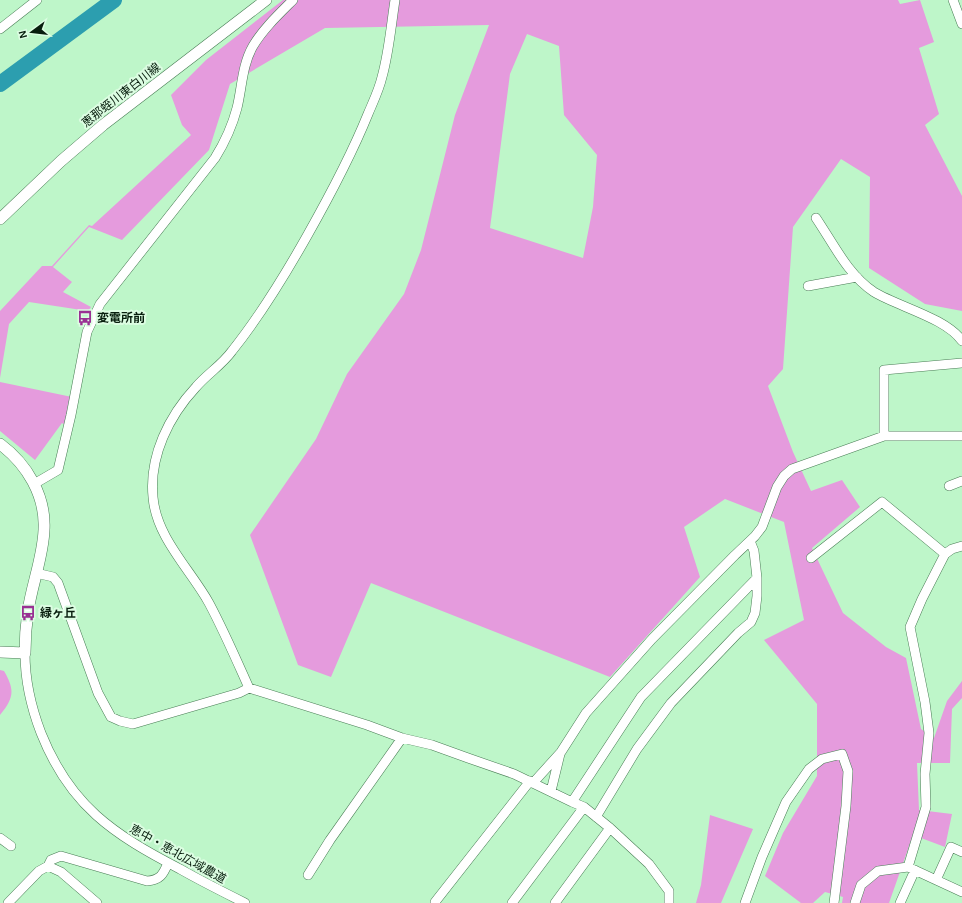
<svg xmlns="http://www.w3.org/2000/svg" width="962" height="903" font-family="'Alegreya Sans','Noto Sans JP',sans-serif">
  <style>
    .green { fill: #e59bdd; fill-rule: evenodd }
    .lines { fill: none; stroke-linecap: round; stroke-linejoin: round }
    .river { stroke: #2c9eaf; stroke-width: 16 }
    .minor-casing { stroke: #497d55; stroke-width: 10 }
    .major-casing { stroke: #497d55; stroke-width: 12 }
    .minor { stroke: #fff; stroke-width: 9 }
    .major { stroke: #fff; stroke-width: 11 }
    .labels { text-anchor: middle; stroke-width: 4; stroke-linejoin: round; paint-order: stroke }
    .street-label { font-size: 12px; fill: #081e0e; stroke: #dcfde2 }
    .poi-label { font-size: 12px; font-weight: bold; fill: #081e0e; stroke: #dcfde2; text-anchor: start }
  </style>
  <rect width="100%" height="100%" fill="#bef6c9"/>
  <path class="green" d="M 283,0 L 898,0 L 900,4 L 920,0 L 934,42 L 919,48 L 939,114 L 925,125 L 962,196 L 962,311 L 925,304 L 869,268 L 870,177 L 841,159 L 793,227 L 783,369 L 768,386 L 793,452 L 811,491 L 842,480 L 860,507 L 812,548 L 843,613 L 886,647 L 906,658 L 921,729 L 934,738 L 947,701 L 962,681 L 962,698 L 952,709 L 950,763 L 917,763 L 919,810 L 952,814 L 945,847 L 913,835 L 889,903 L 842,903 L 843,897 L 825,892 L 813,903 L 801,903 L 765,876 L 783,833 L 817,776 L 817,704 L 764,640 L 804,620 L 784,522 L 725,499 L 684,527 L 700,577 L 610,677 L 371,583 L 331,677 L 298,665 L 250,535 L 316,439 L 347,374 L 404,294 L 421,250 L 455,115 L 489,25 L 325,28 L 230,84 L 209,150 L 122,240 L 89,227 L 53,267 L 72,282 L 63,292 L 91,307 L 88,311 L 29,302 L 9,324 L 0,378 L 0,311 L 42,266 L 52,266 L 89,225 L 92,226 L 191,135 L 182,125 L 171,95 L 206,60 ZM 527,34 L 559,46 L 564,115 L 597,155 L 593,207 L 583,258 L 490,228 L 510,74 Z
    M 0,382 L 72,397 L 68,405 L 65,425 L 62,423 L 35,460 L 0,431 Z
    M 0,670 L 4,671 C 15,690 14,698 0,715 Z
    M 710,815 L 753,829 L 721,903 L 696,903 L 701,885 Z"/>
  <g class="lines">
    <path class="river" d="M 0,84 L 114,0"/>
    <g class="minor-casing">
      <path id="minor" d="M 953,0 L 962,24
        M 0,29 L 37,0
        M 816,218 C 833,243 848,275 874,292 C 899,307 946,318 962,341
        M 808,286 L 857,277
        M 884,436 L 884,370 L 962,363
        M 34,484 L 58,470 L 71,415 L 87,332 L 100,304 L 215,158 C 225,142 232,127 237,108 C 242,88 242,65 253,46 C 263,29 279,14 293,0
        M 949,486 L 962,481
        M 811,558 L 882,502 L 945,554
        M 36,573 L 53,577 L 58,583 L 98,693 L 111,717 L 120,721 L 133,724 L 239,693 L 249,688 L 367,725 L 402,738 L 432,745 L 468,758 L 514,774 L 572,802 L 584,807 L 610,828 L 649,864 L 669,891 L 669,903
        M 25,653 C 25,681 31,707 41,733 C 70,806 113,834 180,869 C 201,881 223,892 245,903
        M 249,688 C 236,659 224,631 209,603 C 190,569 156,537 153,497 C 149,456 169,416 196,387 C 207,374 222,365 232,351 C 260,316 285,275 307,236 C 329,197 351,156 368,114 C 373,102 379,90 382,77 C 389,52 391,26 395,0
        M 533,783 L 561,752 L 586,713 L 652,639 L 735,555 L 755,536 L 762,527 L 777,487 L 784,476 L 792,469 L 884,436 L 962,436
        M 551,791 L 560,754
        M 572,802 L 641,697 L 757,578 L 754,551 L 750,541
        M 596,817 L 637,749 L 671,703 L 738,633 L 751,622 L 755,613 L 757,596 L 757,578
        M 0,838 L 11,846
        M 48,866 L 51,860 L 61,856 L 147,881 C 160,880 163,875 168,863
        M 908,867 L 926,807 L 925,774 L 929,733 L 925,702 L 910,627 L 922,599 L 945,554 L 952,549 L 962,546
        M 308,875 L 330,840 L 402,738
        M 936,880 L 951,847 L 962,852
        M 435,902 L 530,781
        M 8,903 L 39,871 L 48,866 L 61,872 L 97,903
        M 512,903 L 584,807
        M 555,903 L 610,828
        M 745,903 L 762,857 L 786,802 L 809,769 L 822,759 L 842,754 L 848,771 L 846,806 L 834,903
        M 855,903 L 861,885 L 878,871 L 908,867 L 962,892
        M 900,903 L 915,870"/>
    </g>
    <g class="major-casing">
      <path id="major" d="M 0,219 L 61,161 L 103,125 L 266,0
        M 0,444 C 27,464 46,496 44,530 C 43,557 32,584 28,611 C 26,625 25,639 25,653 L 0,652"/>
    </g>
    <use href="#minor" class="minor"/>
    <use href="#major" class="major"/>
  </g>
  <defs>
    <g id="bus-bare" transform="scale(1.2)"><path d="M-5-6H5V4H4V6H2V4H-2V6H-4V4H-5ZM-3.5-4V0h7V-4ZM-3.5 1.2v1.5H-2V1.2ZM2 1.2v1.5H3.5V1.2Z" fill="#993093" stroke="#dcfde2" stroke-width="2.5" paint-order="stroke"/></g>
  </defs>
  <g fill-rule="evenodd">
    <use href="#bus-bare" x="85" y="318"/>
    <use href="#bus-bare" x="28" y="613"/>
  </g>
  <g class="labels">
    <g class="street-label">
      <text transform="translate(121 95) rotate(-38)" y="4">恵那蛭川東白川線</text>
      <text transform="translate(178 854) rotate(29)" y="4">恵中・恵北広域農道</text>
    </g>
    <g class="poi-label">
      <text x="97" y="322">変電所前</text>
      <text x="40" y="617">緑ヶ丘</text>
    </g>
  </g>
  <g transform="translate(32 32) rotate(255)" stroke="#dcfde2" stroke-width="3" paint-order="stroke">
  <path d="M0-3L7 15L0 10L-7 15Z" fill="#081e0e"/>
  <text y="-6" font-size="11" font-weight="bold" text-anchor="middle" fill="#081e0e">N</text>
  </g>
</svg>
